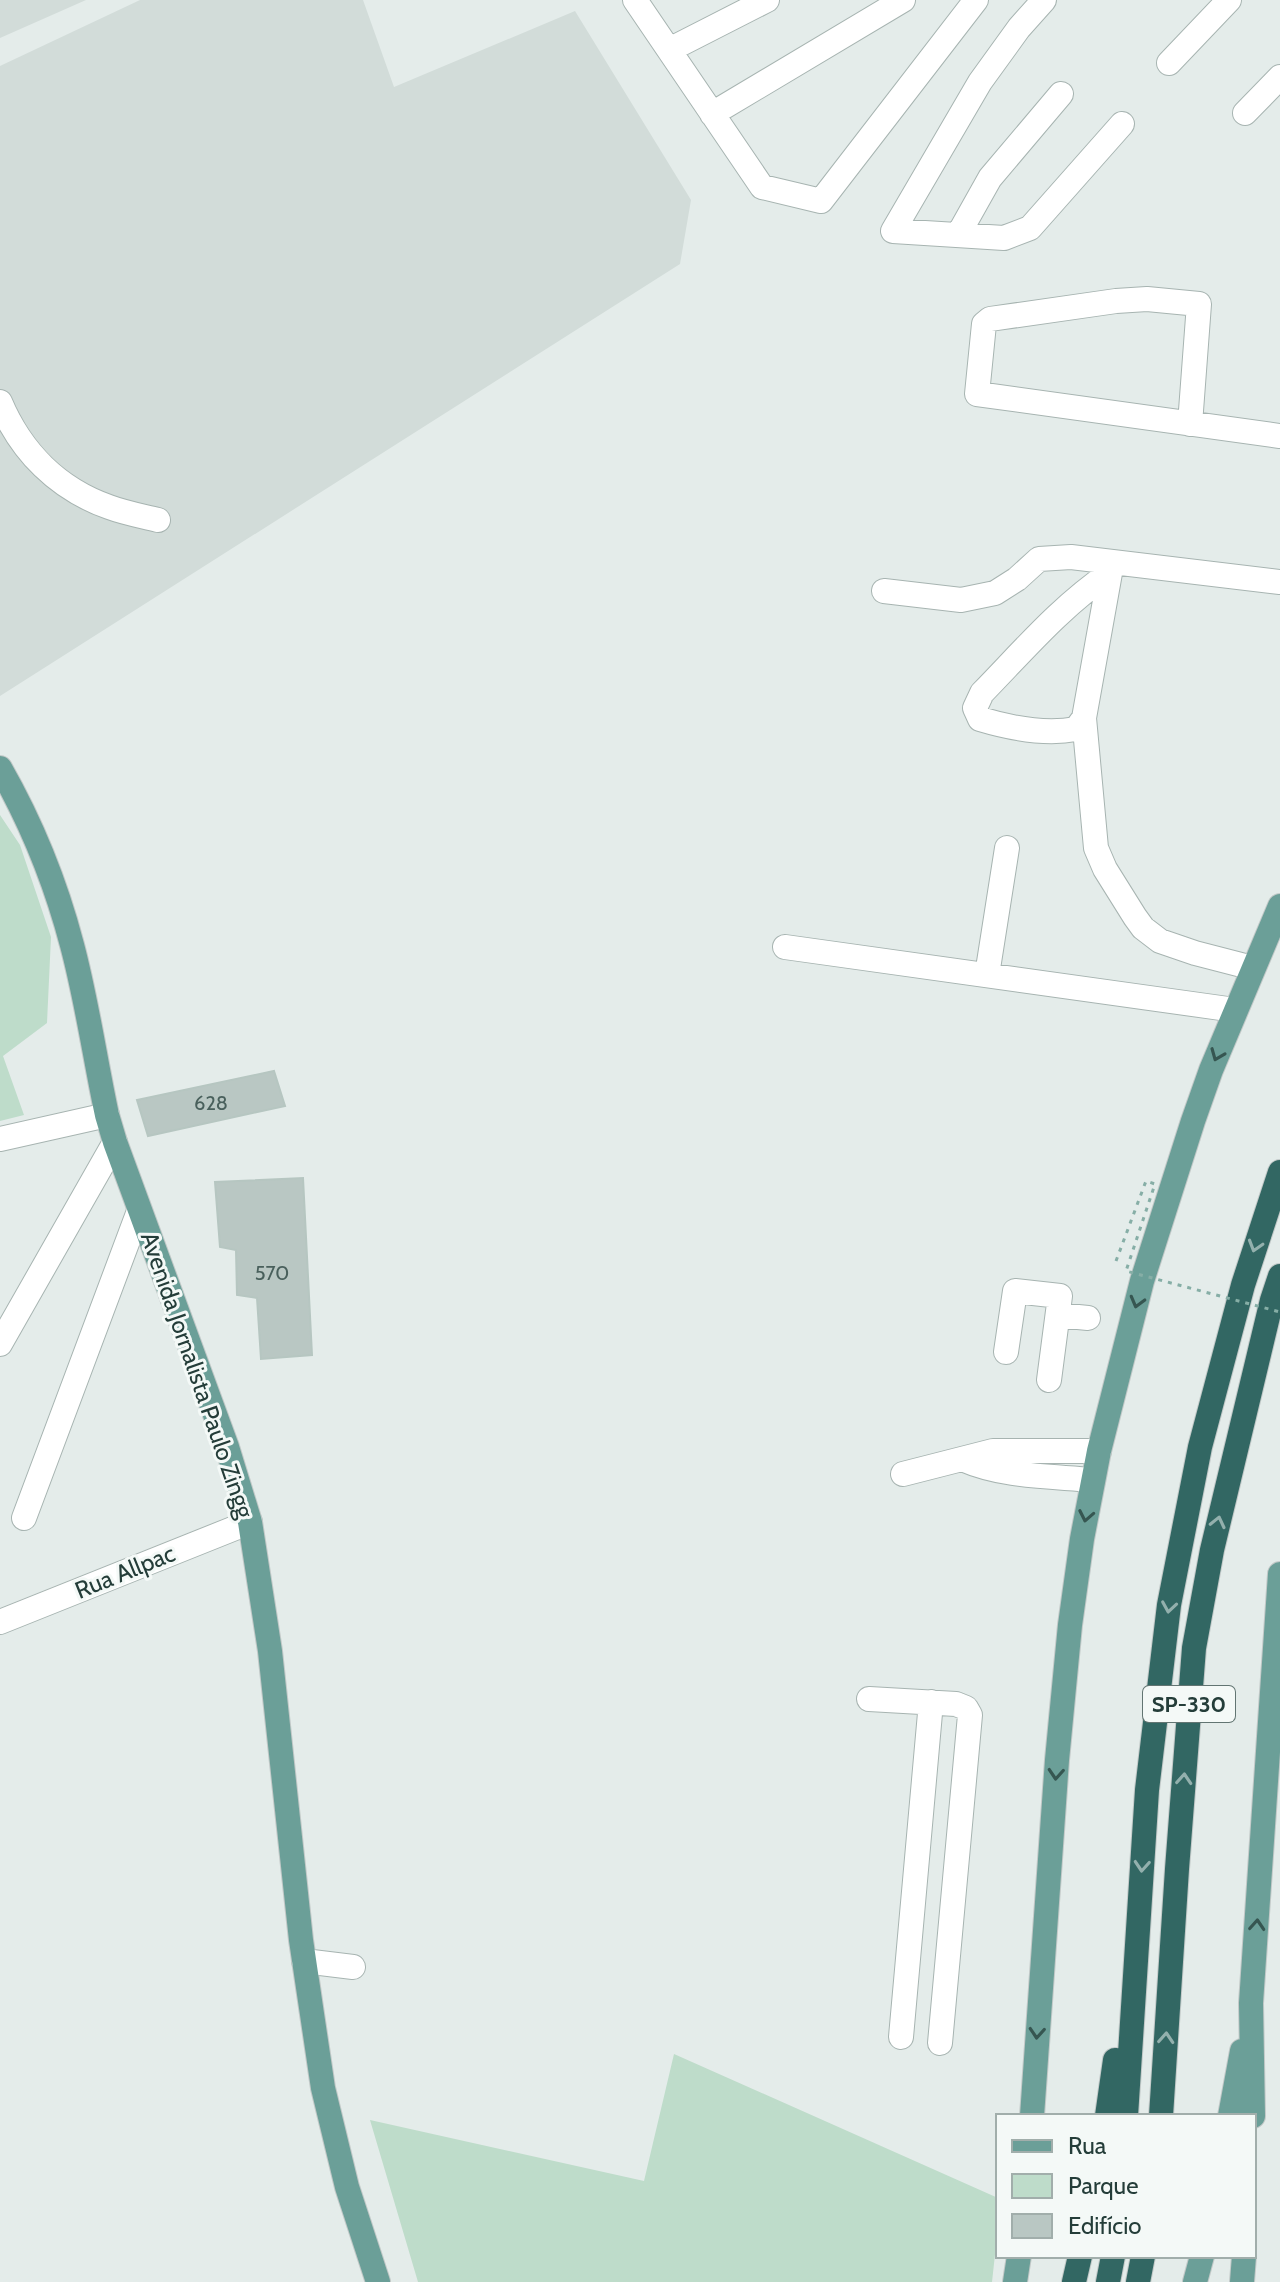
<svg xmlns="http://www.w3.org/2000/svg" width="1280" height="2282" font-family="Cabin,sans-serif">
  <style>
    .built { fill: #d2dcd9 }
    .green { fill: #bedcca }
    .building { fill: #b9c7c3; stroke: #b6c6c1; stroke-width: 2 }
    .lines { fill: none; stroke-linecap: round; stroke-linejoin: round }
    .minor-casing { stroke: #a7b4b1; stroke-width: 26 }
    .major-casing { stroke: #c2c9c8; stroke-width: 26 }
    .highway-casing { stroke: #c2c9c8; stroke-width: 26 }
    .minor { stroke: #fff; stroke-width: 24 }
    .major { stroke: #6b9f98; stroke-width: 24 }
    .highway { stroke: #326763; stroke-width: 24 }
    .path-bridge { stroke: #86aea6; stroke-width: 3; stroke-dasharray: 4 6; stroke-linecap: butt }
    .oneway { stroke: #365651 }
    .oneway2 { stroke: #93b0ad }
    .labels { text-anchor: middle; stroke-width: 6; stroke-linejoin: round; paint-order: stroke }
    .number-label { font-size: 20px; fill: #49605c }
    .shield { fill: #f4f9f7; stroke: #627572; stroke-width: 2 }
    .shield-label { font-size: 22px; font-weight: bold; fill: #243d39 }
    .street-label { font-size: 24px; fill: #243d39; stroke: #f4f9f7 }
  </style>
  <rect width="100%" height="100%" fill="#e4ecea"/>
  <path class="built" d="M 0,0 L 86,0 L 0,38 Z
    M 140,0 L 363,0 L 394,87 L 575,11 L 691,200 L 680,264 L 0,696 L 0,66 Z"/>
  <path class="green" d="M 0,815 L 20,845 L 51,937 L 47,1023 L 3,1056 L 24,1115 L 0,1121 Z
    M 674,2054 L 998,2198 L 998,2227 L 992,2282 L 418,2282 L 370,2120 L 644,2181 Z"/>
  <path class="building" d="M 274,1071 L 285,1106 L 148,1136 L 137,1100 Z
    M 303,1178 L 312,1355 L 261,1359 L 257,1298 L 237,1295 L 236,1250 L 220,1247 L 215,1182 Z"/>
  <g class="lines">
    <g class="minor-casing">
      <path id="minor" d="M 635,0 L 762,187 L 821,201 L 976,0
        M 1044,0 L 1019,28 L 980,82 L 893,231 L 1004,238 L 1030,228 L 1122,124
        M 669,50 L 767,0
        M 1169,63 L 1229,0
        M 1245,113 L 1280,77
        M 712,114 L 903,0
        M 958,235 L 990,178 L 1061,94
        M 0,402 C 21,452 58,489 109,507 C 125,513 142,516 158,520
        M 1190,424 L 1199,304 L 1147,299 L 1116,301 L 990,319 L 984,324 L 977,394 L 1280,436
        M 1110,573 C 1061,606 1023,651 982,693 L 975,708 L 980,719 C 1010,728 1044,735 1076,729 L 1084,718 L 1110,573 L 1112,562
        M 884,591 L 961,600 L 995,593 L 1017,579 L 1039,559 L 1071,557 L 1280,582
        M 1084,718 L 1096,848 L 1105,869 L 1135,917 L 1143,928 L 1160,941 L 1195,953 L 1253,968
        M 785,947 L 1235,1010
        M 987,975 L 1007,848
        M 0,1139 L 107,1115
        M 1058,1315 L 1088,1318
        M 0,1344 L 115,1142
        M 1006,1352 L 1015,1291 L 1060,1296 L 1049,1380
        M 962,1459 C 1003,1477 1049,1476 1093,1480
        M 903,1474 L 993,1451 L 1099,1451
        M 24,1518 L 139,1211
        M 0,1622 L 250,1522
        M 869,1699 L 956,1704 L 966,1708 L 970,1715 L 940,2043
        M 304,1961 L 353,1967
        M 901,2037 L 931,1702"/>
    </g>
    <g class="major-casing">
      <path id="major" d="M 0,768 C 32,824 56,884 72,945 C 87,1001 95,1059 107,1115 L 115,1142 L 227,1447 L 250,1522 L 270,1651 L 301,1940 L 323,2088 L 347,2187 L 378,2282
        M 1032,2116 L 1057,1760 L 1070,1625 L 1082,1539 L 1099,1451 L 1142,1281 L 1193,1121 L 1211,1070 L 1280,906
        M 1230,2116 L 1242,2051
        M 1253,2116 L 1251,2003 L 1280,1574
        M 1015,2282 L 1019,2256
        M 1195,2282 L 1202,2256
        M 1242,2282 L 1244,2256"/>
    </g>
    <g class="highway-casing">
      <path id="highway" d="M 1107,2116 L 1115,2060
        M 1126,2116 L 1147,1790 L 1169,1605 L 1200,1447 L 1243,1285 L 1280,1172
        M 1161,2116 L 1177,1869 L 1194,1648 L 1212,1550 L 1272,1300 L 1280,1276
        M 1074,2282 L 1080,2256
        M 1108,2282 L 1113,2256
        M 1138,2282 L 1143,2256"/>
    </g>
    <use href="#minor" class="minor"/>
    <use href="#major" class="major"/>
    <use href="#highway" class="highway"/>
    <path class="path-bridge" d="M 1116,1261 L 1146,1181 L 1155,1184 L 1126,1271 L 1280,1312"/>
  </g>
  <defs><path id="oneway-chevron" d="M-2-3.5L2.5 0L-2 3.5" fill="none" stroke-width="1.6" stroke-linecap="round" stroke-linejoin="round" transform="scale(2)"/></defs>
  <g class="oneway">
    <use href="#oneway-chevron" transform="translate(1217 1055) rotate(112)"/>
    <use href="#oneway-chevron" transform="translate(1137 1302) rotate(105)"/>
    <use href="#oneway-chevron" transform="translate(1086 1516) rotate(101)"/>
    <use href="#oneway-chevron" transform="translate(1056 1774) rotate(94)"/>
    <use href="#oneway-chevron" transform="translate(1257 1925) rotate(-86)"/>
    <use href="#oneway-chevron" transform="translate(1037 2033) rotate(94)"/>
  </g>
  <g class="oneway2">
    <use href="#oneway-chevron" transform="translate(1255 1246) rotate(107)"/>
    <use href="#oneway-chevron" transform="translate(1218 1522) rotate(-77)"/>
    <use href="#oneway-chevron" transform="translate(1169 1607) rotate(99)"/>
    <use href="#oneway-chevron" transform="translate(1184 1779) rotate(-86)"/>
    <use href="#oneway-chevron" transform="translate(1142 1866) rotate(94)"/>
    <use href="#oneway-chevron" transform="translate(1166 2038) rotate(-86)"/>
  </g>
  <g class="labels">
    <g class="number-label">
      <text x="211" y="1110">628</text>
      <text x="272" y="1280">570</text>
    </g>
    <rect class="shield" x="1143" y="1686" width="92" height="36" rx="6"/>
    <g class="shield-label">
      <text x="1189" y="1712">SP-330</text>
    </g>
    <g class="street-label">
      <text transform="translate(197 1375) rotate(71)" y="8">Avenida Jornalista Paulo Zingg</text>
      <text transform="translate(125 1572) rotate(-22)" y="8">Rua Allpac</text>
    </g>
  </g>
  <rect x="996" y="2114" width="260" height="144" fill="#f4f9f7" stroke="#a1aeab" stroke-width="2"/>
  <rect x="1012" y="2140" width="40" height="12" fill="#6b9f98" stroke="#a1aeab" stroke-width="2"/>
  <text x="1068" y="2154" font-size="24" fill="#243d39">Rua</text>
  <rect x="1012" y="2174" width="40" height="24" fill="#bedcca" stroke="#a1aeab" stroke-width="2"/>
  <text x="1068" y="2194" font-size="24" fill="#243d39">Parque</text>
  <rect x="1012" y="2214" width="40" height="24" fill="#b9c7c3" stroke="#a1aeab" stroke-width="2"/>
  <text x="1068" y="2234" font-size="24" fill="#243d39">Edifício</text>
</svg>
